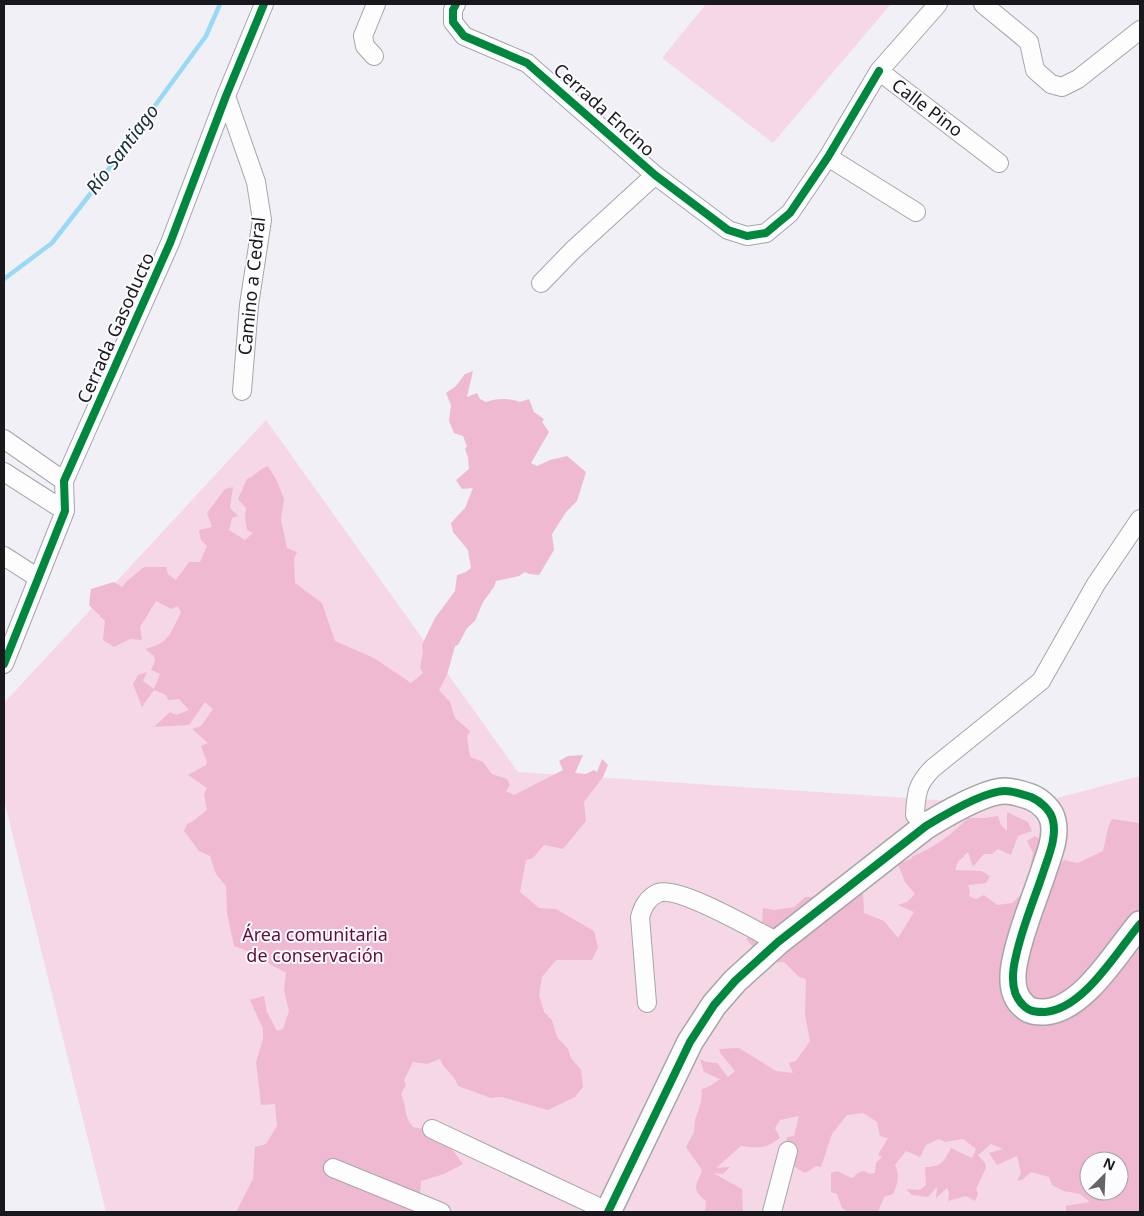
<svg xmlns="http://www.w3.org/2000/svg" width="1144" height="1216" font-family="'Noto Sans',sans-serif">
  <style>
    .green { fill: #f6d7e6; fill-rule: evenodd }
    .forest { fill: #efb9d2; fill-rule: evenodd }
    .lines { fill: none; stroke-linecap: round; stroke-linejoin: round }
    .stream { stroke: #98daf5; stroke-width: 4.5 }
    .street-casing { stroke: #a5a5aa; stroke-width: 20 }
    .secondary-casing { stroke: #a5a5aa; stroke-width: 28 }
    .street { stroke: #fdfdfe; stroke-width: 18 }
    .secondary { stroke: #fdfdfe; stroke-width: 25 }
    .cycleway-casing { stroke: #fcfbfe; stroke-width: 11 }
    .cycleway { stroke: #00873e; stroke-width: 8 }
    .labels { text-anchor: middle; stroke-width: 4; stroke-linejoin: round; paint-order: stroke }
    .street-label { font-size: 18px; fill: #19181c; stroke: #fcfbfe }
    .park-label { font-size: 18px; fill: #630b3a; stroke: #fcfbfe }
    .water-label { font-size: 19px; font-style: italic; fill: #172d36; stroke: #fcfbfe }
  </style>
  <rect width="100%" height="100%" fill="#f0f0f6"/>
  <path class="green" d="M 706,4 L 891,4 L 773,143 L 662,58 Z
    M 266,420 L 518,772 L 1027,806 L 1140,776 L 1140,1212 L 106,1212 L 4,800 L 4,703 ZM 1089,1161 L 1119,1161 L 1119,1191 L 1089,1191 Z"/>
  <path class="forest" d="M 473,371 L 467,397 L 477,393 L 480,399 L 486,402 C 496,398 510,398 520,402 L 529,399 L 534,412 L 544,419 L 542,422 L 549,432 L 531,463 L 537,466 L 550,460 L 567,456 L 586,472 L 577,501 L 566,512 L 552,534 L 554,550 L 539,575 L 529,574 L 525,572 L 519,576 L 496,581 L 494,587 L 483,602 L 475,621 L 467,628 L 458,645 L 455,646 L 447,675 L 439,690 L 450,702 L 455,718 L 470,731 L 467,737 L 470,757 L 483,762 L 492,774 L 507,779 L 510,785 L 506,791 L 514,795 L 563,770 L 559,761 L 568,756 L 583,755 L 575,773 L 586,774 L 594,770 L 597,772 L 602,759 L 608,765 L 603,777 L 584,802 L 586,821 L 563,849 L 544,845 L 533,858 L 526,860 L 520,892 L 539,908 L 556,909 L 594,931 L 598,947 L 592,960 L 556,960 L 542,977 L 539,995 L 544,1012 L 552,1020 L 557,1037 L 568,1049 L 571,1058 L 581,1070 L 583,1087 L 575,1097 L 548,1110 L 502,1097 L 491,1098 L 458,1086 C 454,1073 445,1072 440,1059 L 427,1064 L 413,1062 L 404,1080 L 406,1085 L 401,1094 C 408,1108 402,1113 413,1127 L 439,1132 L 463,1164 L 444,1174 L 421,1181 L 420,1195 L 431,1212 L 236,1212 L 253,1179 L 255,1147 L 266,1144 L 277,1126 L 275,1104 L 261,1105 L 256,1062 L 263,1039 L 263,1029 L 250,1000 L 264,996 L 267,1012 L 277,1031 L 283,1029 L 289,1011 L 284,990 L 286,973 L 247,951 L 234,946 L 227,913 L 226,886 L 216,874 L 210,856 L 199,851 L 184,831 L 187,824 L 192,822 L 207,810 L 204,794 L 207,788 L 188,775 L 206,765 L 207,762 L 201,746 L 208,743 L 192,729 L 201,726 L 213,709 L 205,702 L 189,725 L 154,727 L 170,712 L 176,715 L 189,710 L 179,699 L 168,700 L 166,695 L 154,690 L 142,707 L 133,684 L 138,675 L 147,672 L 143,681 L 154,689 L 160,674 L 151,670 L 155,661 L 154,656 L 145,649 C 171,642 169,634 181,613 L 178,606 L 171,609 L 156,601 L 140,627 L 142,640 L 130,639 L 114,647 L 103,640 L 105,621 L 89,605 L 91,589 L 114,582 L 122,587 C 128,579 136,574 144,567 L 166,567 L 168,574 L 176,580 L 189,562 L 200,562 L 207,546 L 201,540 L 199,530 L 212,527 L 207,513 L 225,489 L 233,487 L 230,508 L 238,516 L 232,518 L 229,530 L 245,540 L 253,533 L 247,530 L 245,518 L 246,508 L 238,499 L 247,479 C 255,476 259,469 268,466 L 278,483 L 284,499 L 281,520 L 287,548 L 297,552 L 294,559 L 295,583 L 322,603 L 335,641 L 374,658 L 411,683 L 423,673 L 420,667 L 423,653 L 422,645 L 435,618 L 455,591 L 457,575 L 466,572 L 471,568 L 468,550 L 453,532 L 451,523 L 465,508 L 473,488 L 462,489 L 456,480 L 469,469 L 468,457 L 465,449 L 467,446 L 463,436 L 454,433 L 449,421 L 451,405 L 446,393 L 456,386 L 465,374 Z
    M 1007,812 L 1028,822 L 1032,831 L 1018,836 L 1011,855 L 998,849 L 992,854 L 984,854 L 973,867 L 968,852 L 958,862 L 955,870 L 981,871 L 990,876 L 986,883 L 968,885 L 970,891 L 969,896 L 976,899 L 984,895 L 997,905 L 1012,903 L 1036,881 L 1030,868 L 1033,853 L 1027,841 L 1035,836 L 1050,846 L 1056,860 L 1060,864 L 1064,860 L 1078,863 L 1103,851 L 1108,828 L 1112,819 L 1139,823 L 1140,821 L 1140,1212 L 1066,1212 L 1066,1206 L 1090,1202 L 1080,1194 L 1064,1191 L 1052,1185 L 1049,1177 L 1031,1172 L 1022,1180 L 1017,1181 L 1021,1173 L 1017,1156 L 997,1165 L 989,1153 L 1003,1149 L 991,1144 L 978,1155 L 985,1163 L 986,1168 L 976,1189 L 978,1194 L 975,1201 L 966,1196 L 948,1201 L 949,1192 L 947,1188 L 936,1198 L 937,1187 L 928,1197 L 912,1195 L 906,1189 L 920,1190 L 926,1185 L 925,1167 C 942,1167 944,1161 951,1148 L 972,1158 L 976,1149 L 963,1139 L 945,1142 L 939,1139 L 926,1145 L 920,1157 L 906,1151 L 895,1165 C 900,1176 898,1183 893,1194 L 884,1197 L 878,1212 L 848,1212 L 842,1208 L 837,1194 L 831,1192 L 831,1173 L 837,1171 L 852,1178 L 858,1173 L 864,1171 L 870,1174 L 875,1173 L 876,1163 L 882,1157 L 878,1155 L 888,1138 L 880,1136 L 877,1122 L 863,1113 L 847,1115 L 832,1134 L 821,1167 L 816,1166 L 805,1173 L 792,1165 L 785,1145 L 787,1137 L 794,1136 L 799,1116 L 780,1120 L 775,1128 L 780,1138 C 765,1149 759,1148 741,1146 L 716,1168 L 730,1167 L 723,1174 L 713,1173 L 742,1189 L 743,1212 L 705,1212 L 706,1201 C 690,1188 697,1186 702,1170 L 686,1147 L 694,1132 L 695,1120 L 701,1102 L 702,1089 L 710,1086 L 720,1079 L 704,1072 L 700,1059 L 706,1062 L 717,1063 L 728,1077 L 735,1071 L 721,1054 L 719,1049 L 739,1048 L 776,1071 L 793,1073 L 789,1063 L 796,1061 L 810,1041 L 805,1015 L 806,979 L 799,977 L 784,962 C 767,964 757,951 746,939 L 762,923 L 763,908 L 774,910 L 794,907 L 805,897 L 813,897 L 829,883 L 851,870 L 855,864 L 858,881 L 863,893 L 864,913 L 884,921 L 898,938 L 914,912 L 898,905 L 907,902 L 915,894 L 905,882 L 898,864 L 911,859 L 913,856 C 934,848 952,834 968,818 L 985,818 L 998,816 L 1001,825 L 1007,831 ZM 1089,1161 L 1119,1161 L 1119,1191 L 1089,1191 Z"/>
  <g class="lines">
    <path class="stream" d="M 4,279 L 52,243 L 91,193 L 206,36 L 220,4"/>
    <g class="street-casing">
      <path id="street" d="M 456,4 L 453,10 L 453,22 L 464,36 L 527,63 L 655,175 L 728,230 L 747,236 L 766,233 L 790,213 L 828,157 L 879,71
        M 938,4 L 879,71 L 999,163
        M 983,4 L 1029,42 L 1035,70 L 1051,84 L 1062,87 L 1078,79 L 1140,30
        M 374,56 L 365,46 L 363,36 L 376,4
        M 226,96 L 256,182 L 262,220 L 249,305 L 242,391
        M 828,157 L 916,212
        M 541,283 L 572,251 L 655,175
        M 4,439 L 64,481
        M 4,472 L 65,511
        M 4,556 L 38,578
        M 4,664 L 65,511 L 64,481 L 170,243 L 226,96 L 264,4
        M 926,826 L 915,815 C 916,793 917,784 933,768 L 1041,681 L 1096,584 L 1140,519
        M 647,1003 L 640,917 C 643,907 647,898 658,893 C 678,885 756,931 778,942
        M 432,1129 L 609,1212
        M 333,1168 L 441,1212
        M 772,1212 L 788,1151"/>
    </g>
    <g class="secondary-casing">
      <path id="secondary" d="M 608,1212 L 690,1042 L 714,1005 L 735,981 L 778,942 L 926,826 C 944,815 984,791 1005,791 C 1014,791 1022,794 1031,797 C 1040,801 1051,810 1053,821 C 1057,838 1048,857 1043,873 C 1034,900 1022,928 1016,956 C 1012,972 1010,994 1024,1006 C 1030,1012 1037,1012 1045,1012 C 1084,1009 1117,951 1140,924"/>
    </g>
    <use href="#street" class="street"/>
    <use href="#secondary" class="secondary"/>
    <g class="cycleway-casing">
      <path id="cycleway" d="M 456,4 L 453,10 L 453,22 L 464,36 L 527,63 L 655,175 L 728,230 L 747,236 L 766,233 L 790,213 L 828,157 L 879,71
        M 4,664 L 65,511 L 64,481 L 170,243 L 226,96 L 264,4
        M 608,1212 L 690,1042 L 714,1005 L 735,981 L 778,942 L 926,826 C 944,815 984,791 1005,791 C 1014,791 1022,794 1031,797 C 1040,801 1051,810 1053,821 C 1057,838 1048,857 1043,873 C 1034,900 1022,928 1016,956 C 1012,972 1010,994 1024,1006 C 1030,1012 1037,1012 1045,1012 C 1084,1009 1117,951 1140,924"/>
    </g>
    <use href="#cycleway" class="cycleway"/>
  </g>
  <g class="labels">
    <g class="street-label">
      <text transform="translate(927 108) rotate(37)" y="6">Calle Pino</text>
      <text transform="translate(604 110) rotate(42)" y="6">Cerrada Encino</text>
      <text transform="translate(252 286) rotate(-84)" y="6">Camino a Cedral</text>
      <text transform="translate(116 328) rotate(-66)" y="6">Cerrada Gasoducto</text>
    </g>
    <g class="park-label">
      <text x="315" y="941">Área comunitaria<tspan x="315" dy="21">de conservación</tspan></text>
    </g>
    <g class="water-label">
      <text transform="translate(122 149) rotate(-53)" y="7">Río Santiago</text>
    </g>
  </g>
  <rect width="1144" height="1216" fill="none" stroke="#19181c" stroke-width="10"/>
  <g transform="translate(1104 1176) rotate(24)"><circle r="24" fill="#fcfbfe" stroke="#a1a0a4"/>
  <path d="M0-4L9 19L0 12L-9 19Z" fill="#646468"/>
  <text y="-8" font-size="14" font-weight="bold" text-anchor="middle" fill="#19181c">N</text>
  </g>
</svg>
